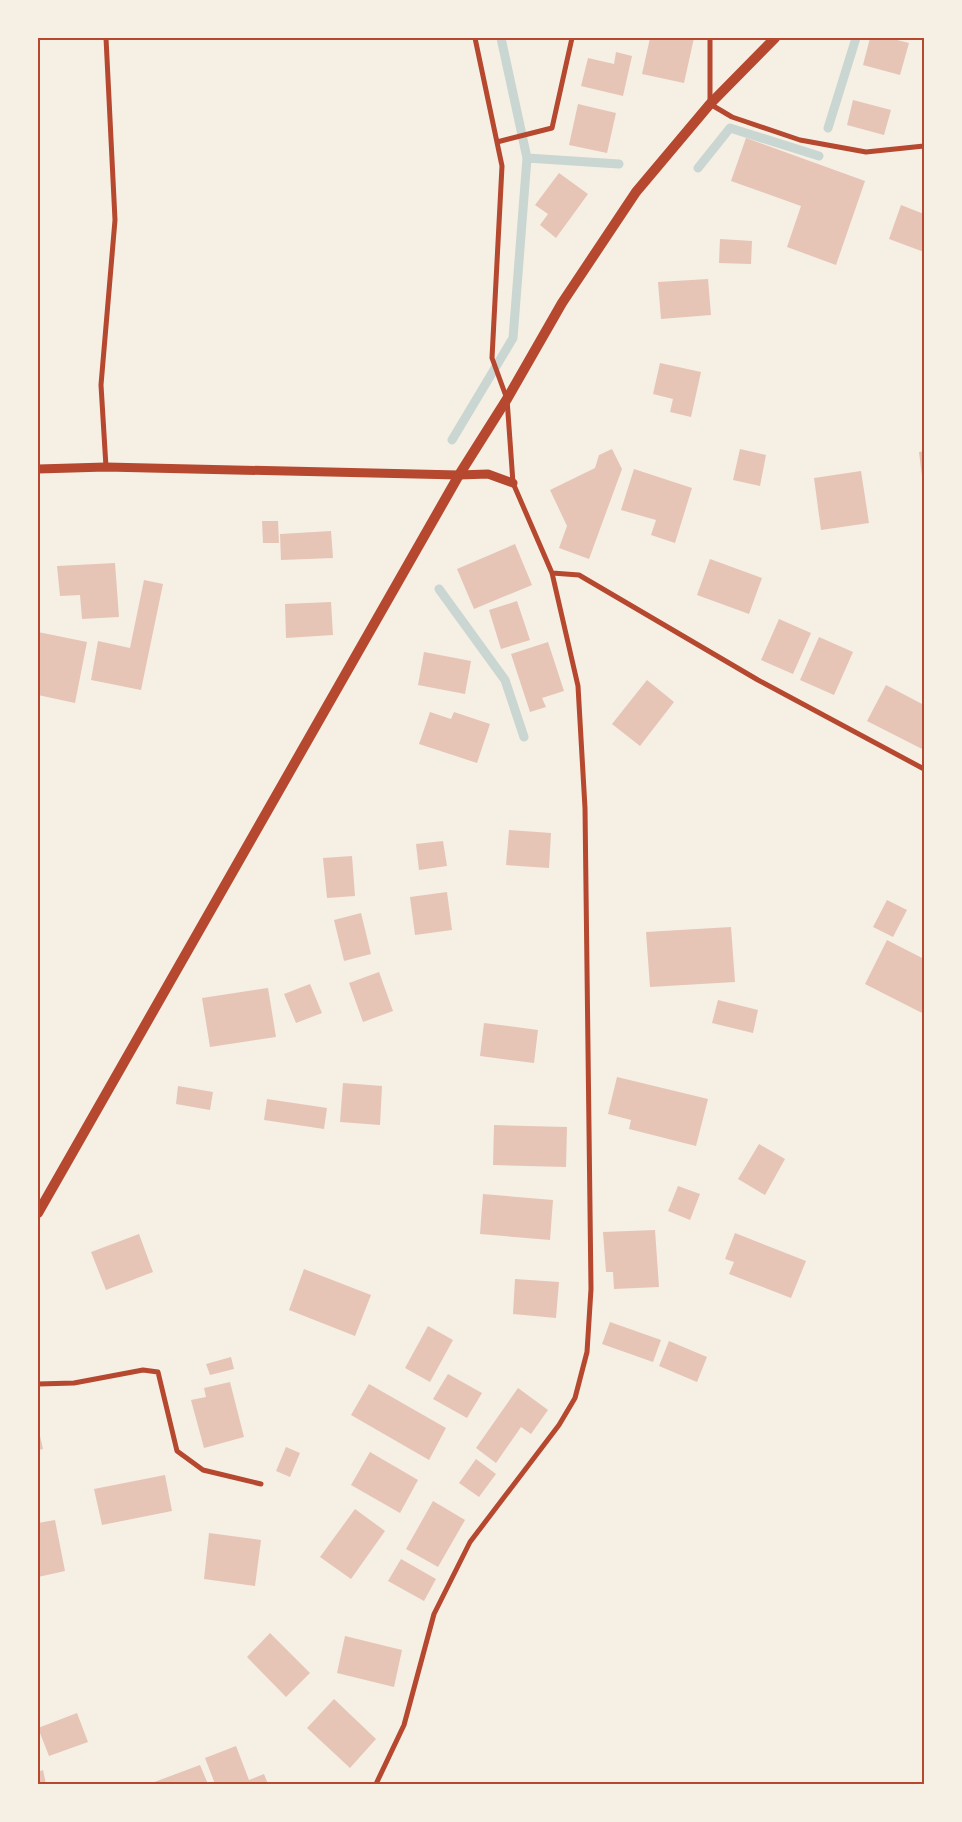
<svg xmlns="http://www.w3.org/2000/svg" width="962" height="1822" font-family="Overpass,sans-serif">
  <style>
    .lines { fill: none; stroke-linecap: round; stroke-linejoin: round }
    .stream { stroke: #c9d6d2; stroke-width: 9 }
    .building { fill: #e6c5b7 }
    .minor { stroke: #b5482f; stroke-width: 5 }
    .tertiary { stroke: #b5482f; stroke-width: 9 }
    .secondary { stroke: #b5482f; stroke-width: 10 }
    .neatline { fill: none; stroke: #b5482f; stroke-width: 2 }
  </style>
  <rect width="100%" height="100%" fill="#f6efe4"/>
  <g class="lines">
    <path class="stream" d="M 828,128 L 856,38
      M 527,158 L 619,164
      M 698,168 L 730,128 L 819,156
      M 452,440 L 513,338 L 527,158 L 501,38
      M 439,589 L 505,680 L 524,737"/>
  </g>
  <path class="building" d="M 650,38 L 694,38 L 684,83 L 642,74 Z
    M 870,38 L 889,38 L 909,43 L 900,75 L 863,65 Z
    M 616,52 L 632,56 L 623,96 L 581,86 L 588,58 L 614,64 Z
    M 853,100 L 891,110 L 884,135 L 847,125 Z
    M 578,104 L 616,113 L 607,153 L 569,145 Z
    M 746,138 L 865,181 L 836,265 L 787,247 L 801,206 L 731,181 Z
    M 559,173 L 588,194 L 556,238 L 540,225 L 548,214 L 535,205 Z
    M 901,205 L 924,214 L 924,252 L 889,239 Z
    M 720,239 L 752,241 L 751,264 L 719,263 Z
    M 708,279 L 711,315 L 661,319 L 658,282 Z
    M 660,363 L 701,372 L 691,417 L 670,412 L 673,399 L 653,394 Z
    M 612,449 L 622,469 L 589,559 L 559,548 L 567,526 L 550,490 L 595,468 L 599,455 Z
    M 740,449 L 766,455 L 760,486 L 733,480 Z
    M 924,451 L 924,485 L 923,485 L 919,452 Z
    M 634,469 L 692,488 L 675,543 L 651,535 L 656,520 L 621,510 Z
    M 861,471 L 869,523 L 821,530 L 814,478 Z
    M 262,521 L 278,521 L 279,543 L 263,543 Z
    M 331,531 L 333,558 L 281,560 L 280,534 Z
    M 515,544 L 532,585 L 474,609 L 457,569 Z
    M 710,559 L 762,578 L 749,614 L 697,595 Z
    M 115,563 L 119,617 L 82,619 L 80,595 L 60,596 L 57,566 Z
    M 144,580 L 163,584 L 141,690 L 91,680 L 98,641 L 130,648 Z
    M 517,601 L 530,640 L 501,649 L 489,610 Z
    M 331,602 L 333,635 L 286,638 L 285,604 Z
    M 779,619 L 811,633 L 793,674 L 761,660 Z
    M 38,632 L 87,642 L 75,703 L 38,695 Z
    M 819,637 L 853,652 L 834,695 L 800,680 Z
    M 548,642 L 564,691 L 542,698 L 546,707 L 530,712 L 511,654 Z
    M 424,652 L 471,661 L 465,694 L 418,685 Z
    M 647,680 L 674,702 L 640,746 L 612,724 Z
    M 886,685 L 924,705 L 924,750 L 867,721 Z
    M 430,712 L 451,719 L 454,712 L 490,724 L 477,763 L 419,744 Z
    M 509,830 L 551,833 L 549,868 L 506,865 Z
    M 443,841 L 447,866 L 419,870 L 416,844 Z
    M 352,856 L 355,896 L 327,898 L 323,858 Z
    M 447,892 L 452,930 L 415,935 L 410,897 Z
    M 887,900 L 907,910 L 893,937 L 873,927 Z
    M 361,913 L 371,954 L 344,961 L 334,920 Z
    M 731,927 L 735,982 L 650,987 L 646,932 Z
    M 887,940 L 924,959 L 924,1014 L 865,984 Z
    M 379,972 L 393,1011 L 363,1022 L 349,983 Z
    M 310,984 L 322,1013 L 296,1023 L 284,994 Z
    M 268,988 L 276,1037 L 210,1047 L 202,998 Z
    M 718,1000 L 758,1010 L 753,1033 L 712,1023 Z
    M 484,1023 L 538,1030 L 534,1063 L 480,1056 Z
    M 617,1077 L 708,1099 L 696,1146 L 629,1129 L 631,1120 L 608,1114 Z
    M 343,1083 L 382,1086 L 380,1125 L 340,1122 Z
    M 178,1086 L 213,1092 L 210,1110 L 176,1104 Z
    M 267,1099 L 327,1108 L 324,1129 L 264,1120 Z
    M 494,1125 L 567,1127 L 566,1167 L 493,1165 Z
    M 759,1144 L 785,1159 L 765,1195 L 738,1179 Z
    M 678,1186 L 700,1194 L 690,1220 L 668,1211 Z
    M 483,1194 L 553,1200 L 550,1240 L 480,1234 Z
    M 655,1230 L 659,1287 L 614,1289 L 613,1272 L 606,1272 L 603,1232 Z
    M 735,1233 L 806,1261 L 791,1298 L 729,1274 L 734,1262 L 725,1259 Z
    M 139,1234 L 153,1272 L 106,1290 L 91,1252 Z
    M 304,1269 L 371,1295 L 355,1336 L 289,1310 Z
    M 515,1279 L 559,1282 L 556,1318 L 513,1314 Z
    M 610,1322 L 661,1340 L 653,1362 L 602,1344 Z
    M 428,1326 L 453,1340 L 430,1382 L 405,1368 Z
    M 669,1341 L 707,1357 L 697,1382 L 659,1366 Z
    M 231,1357 L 234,1369 L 210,1375 L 206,1364 Z
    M 448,1374 L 482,1393 L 467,1418 L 433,1399 Z
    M 230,1382 L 244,1437 L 204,1448 L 191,1400 L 206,1397 L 204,1388 Z
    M 369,1384 L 446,1428 L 429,1460 L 351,1415 Z
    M 518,1388 L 548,1410 L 531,1434 L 521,1427 L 496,1463 L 476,1448 Z
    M 38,1427 L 43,1449 L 38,1450 Z
    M 286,1447 L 300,1453 L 290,1477 L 276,1471 Z
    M 370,1452 L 418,1480 L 400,1513 L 351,1485 Z
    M 476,1459 L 496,1474 L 479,1497 L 459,1483 Z
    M 165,1475 L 172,1511 L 102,1525 L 94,1489 Z
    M 433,1501 L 465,1520 L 438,1567 L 406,1549 Z
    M 355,1509 L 385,1531 L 351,1579 L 320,1557 Z
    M 55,1520 L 65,1571 L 38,1577 L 38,1523 Z
    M 209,1533 L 261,1540 L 255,1586 L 204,1579 Z
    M 401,1559 L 436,1579 L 424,1601 L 388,1581 Z
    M 270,1633 L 310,1673 L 286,1697 L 247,1657 Z
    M 345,1636 L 402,1650 L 394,1687 L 337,1673 Z
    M 334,1699 L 376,1739 L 350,1768 L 307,1728 Z
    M 77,1713 L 88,1742 L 49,1756 L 38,1728 Z
    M 236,1746 L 249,1780 L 264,1774 L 268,1784 L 215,1784 L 205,1758 Z
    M 200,1765 L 208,1784 L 149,1784 Z
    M 43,1770 L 46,1784 L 38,1784 L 38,1772 Z"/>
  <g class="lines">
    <path class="minor" d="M 106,38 L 115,220 L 101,385 L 106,467
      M 710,38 L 710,104 L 732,117 L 800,140 L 866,152 L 924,146
      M 497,142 L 552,128 L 572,38
      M 552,573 L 579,575 L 758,680 L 924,769
      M 38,1384 L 74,1383 L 143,1370 L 158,1372 L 177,1451 L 203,1470 L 261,1484
      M 376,1784 L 404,1725 L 434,1614 L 470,1542 L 559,1425 L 575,1398 L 587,1352 L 591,1289 L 585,808 L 578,686 L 552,573 L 513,483 L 507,399 L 492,358 L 502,166 L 475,38"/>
    <path class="tertiary" d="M 38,469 L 106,467 L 459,475 L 488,474 L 513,483"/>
    <path class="secondary" d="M 38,1213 L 459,475 L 507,399 L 562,303 L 636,192 L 710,104 L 775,38"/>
  </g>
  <rect width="962" height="1822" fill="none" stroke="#f6efe4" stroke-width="78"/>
  <rect x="39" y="39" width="884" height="1744" class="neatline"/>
</svg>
